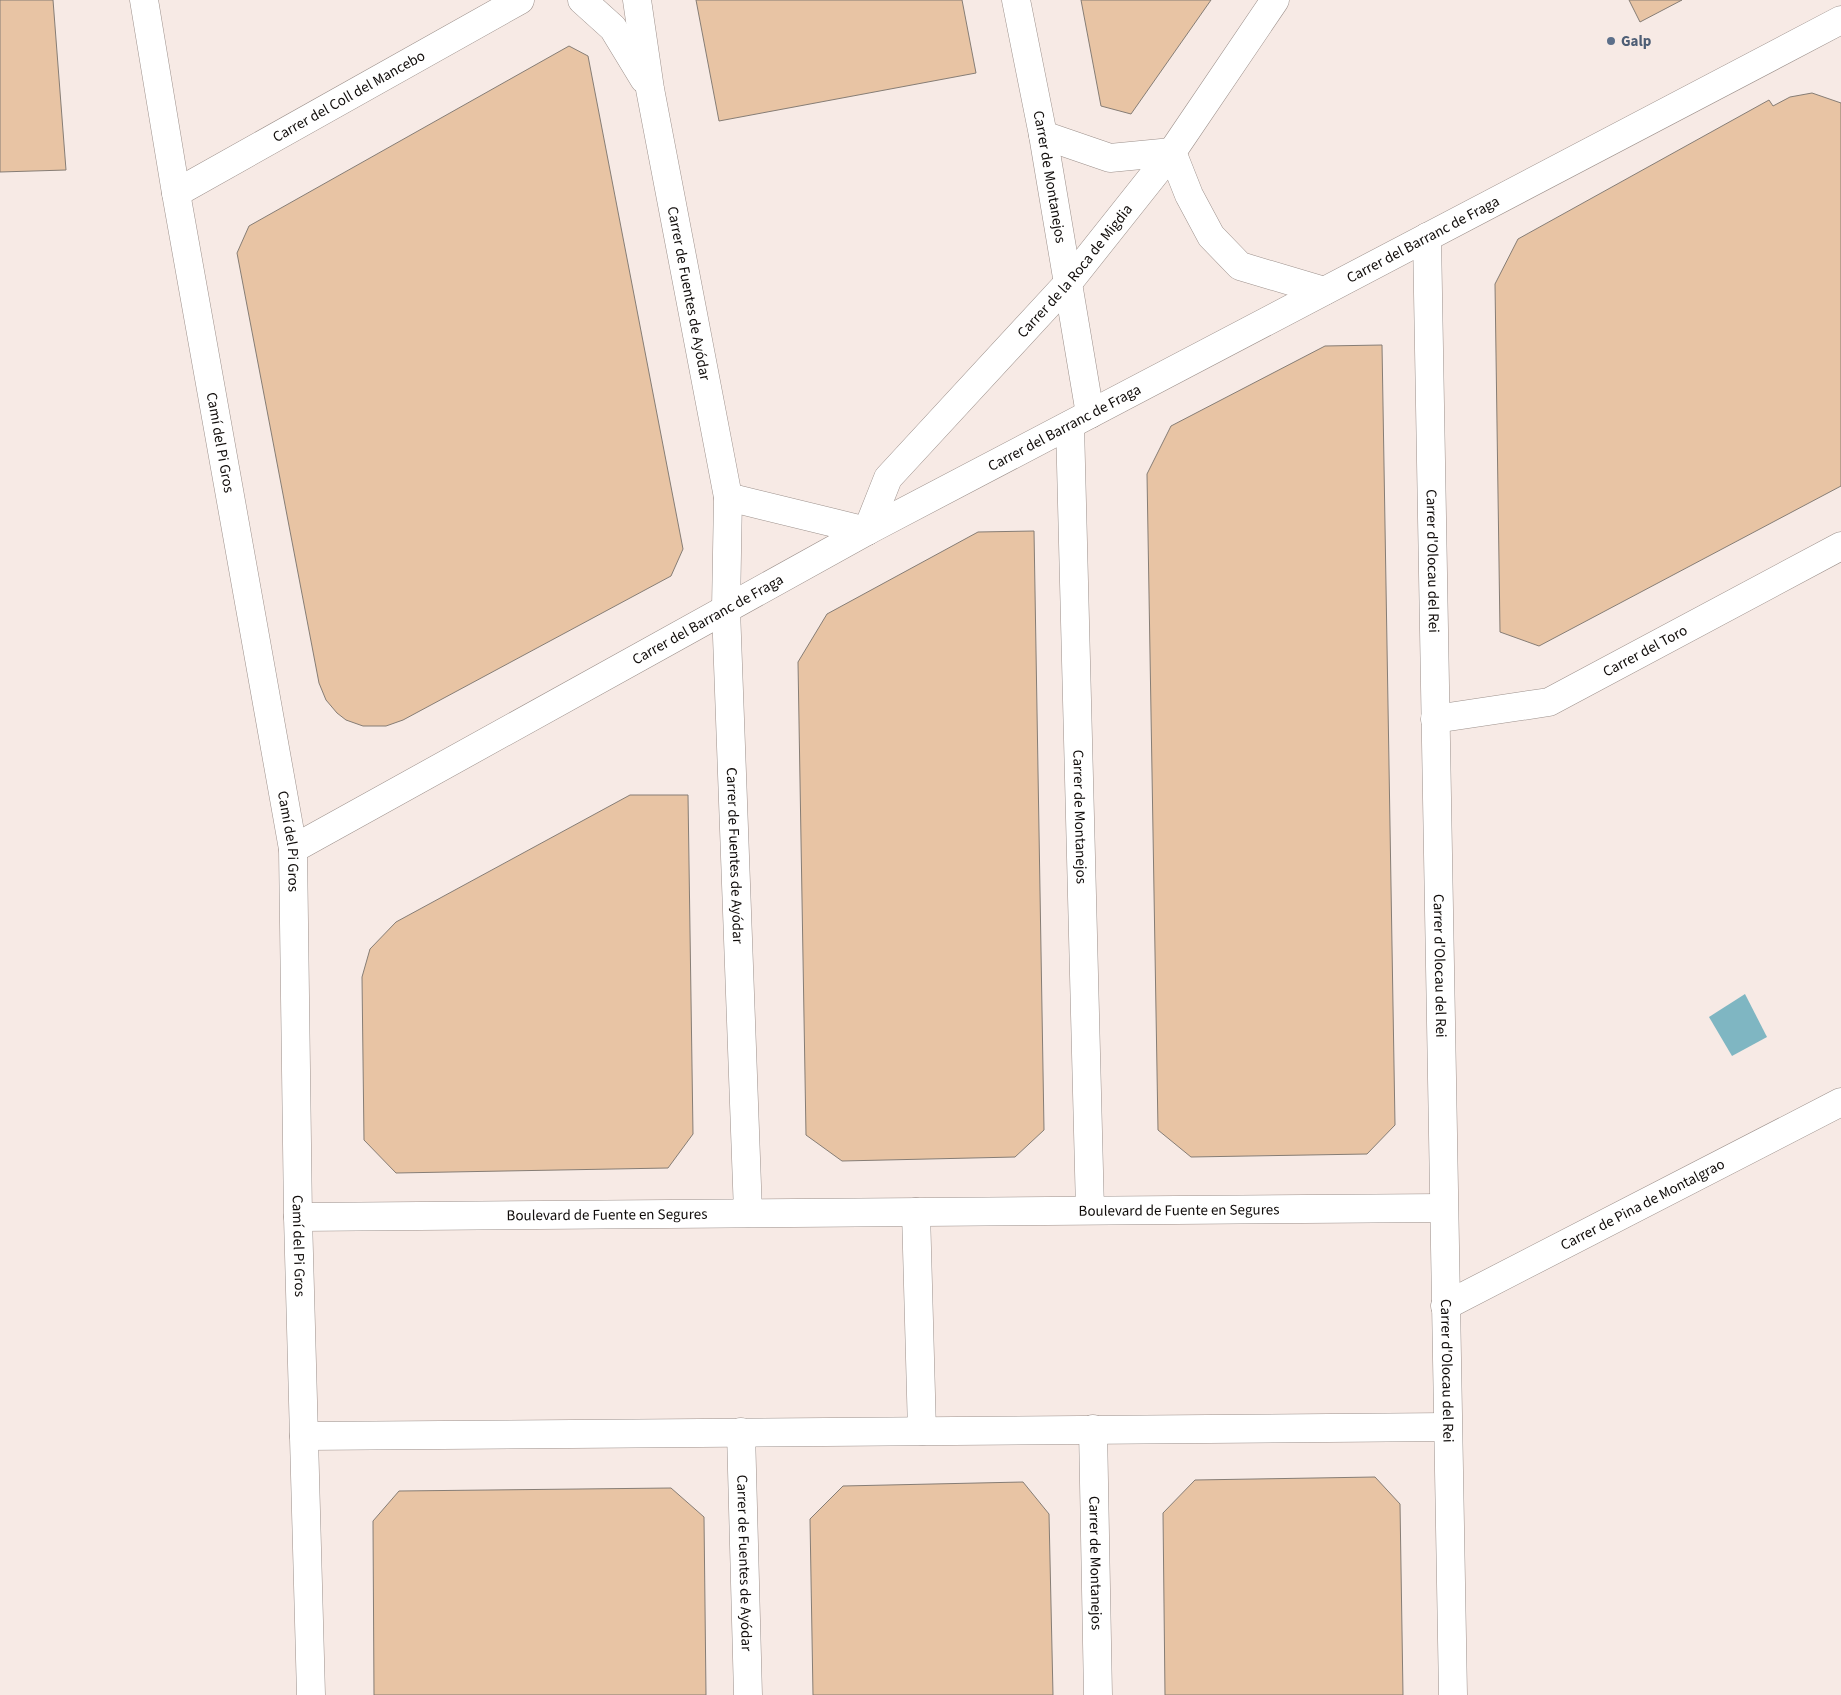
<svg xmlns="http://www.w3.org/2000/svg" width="1841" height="1695" font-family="'Source Sans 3',sans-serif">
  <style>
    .water { fill: #7fb6c2 }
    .building { fill: #e8c4a4; stroke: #867d75 }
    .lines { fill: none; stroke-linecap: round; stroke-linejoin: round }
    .street-casing { stroke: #9c908b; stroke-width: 29 }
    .street { stroke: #fff; stroke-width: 28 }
    .service-dot { fill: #5c6f8a; stroke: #f7eae5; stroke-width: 2 }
    .labels { text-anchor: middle; stroke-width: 4; stroke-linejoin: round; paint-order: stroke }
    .service-label { font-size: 15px; font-weight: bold; fill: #4e5e75; stroke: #f7eae5; text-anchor: start }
    .street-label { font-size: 15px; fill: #100c0a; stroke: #f7eae5 }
  </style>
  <rect width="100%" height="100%" fill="#f7eae5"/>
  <path class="water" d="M 1745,994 L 1767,1037 L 1732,1056 L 1709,1017 Z"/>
  <path class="building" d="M 0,0 L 53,0 L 66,170 L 0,172 Z
    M 696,0 L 962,0 L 976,73 L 719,121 Z
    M 1081,0 L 1211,0 L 1131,114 L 1101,106 Z
    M 1629,0 L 1682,0 L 1640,22 Z
    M 569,46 L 588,56 L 683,549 L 671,576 L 403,720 L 386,726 L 363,726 L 346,720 L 337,713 L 326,700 L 319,683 L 237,253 L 249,226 Z
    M 1812,93 L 1841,103 L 1841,486 L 1539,646 L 1500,632 L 1495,284 L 1518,239 L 1769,100 L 1773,106 L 1790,97 Z
    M 1382,345 L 1395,1125 L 1367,1154 L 1191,1157 L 1158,1130 L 1147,474 L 1171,426 L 1325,346 Z
    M 1034,531 L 1044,1130 L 1015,1157 L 842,1161 L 806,1135 L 798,662 L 827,614 L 978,532 Z
    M 630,795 L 688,795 L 693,1134 L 668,1168 L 396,1173 L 364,1140 L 362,977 L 370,949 L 396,922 Z
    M 1375,1477 L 1400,1504 L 1403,1695 L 1165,1695 L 1163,1513 L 1195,1480 Z
    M 1023,1482 L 1049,1514 L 1053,1695 L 813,1695 L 810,1519 L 843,1486 Z
    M 671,1488 L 704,1517 L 706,1695 L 374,1695 L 373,1521 L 399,1491 Z"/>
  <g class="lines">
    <g class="street-casing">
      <g id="street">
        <path id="s1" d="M 144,0 L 176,193 L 293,849 L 298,1217 L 311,1695"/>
        <path d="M 582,0 L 613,28 L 644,79"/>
        <path id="s2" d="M 637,0 L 650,89 L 728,497 L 726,609 L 748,1213"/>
        <path id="s3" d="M 1016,0 L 1043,135 L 1090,414"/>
        <path d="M 1043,135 L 1110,158 L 1172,152 L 1189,195 L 1211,236 L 1240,266 L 1324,291"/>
        <path id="s4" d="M 176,193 L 520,0"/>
        <path id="s5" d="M 1427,237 L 1453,1695"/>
        <path id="s6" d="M 1070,425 L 1090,1210"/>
        <path d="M 728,497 L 867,531"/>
        <path id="s7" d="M 867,531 L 888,478 L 1068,283 L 1172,152 L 1275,0"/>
        <path id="s8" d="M 1435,719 L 1549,702 L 1841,546"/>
        <path id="s9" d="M 293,849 L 867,531 L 1841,20"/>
        <path d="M 916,1212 L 922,1431"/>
        <path id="s10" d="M 298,1217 L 1443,1208"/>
        <path id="s11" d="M 1445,1306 L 1841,1102"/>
        <path id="s12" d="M 1093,1429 L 1098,1695"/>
        <path id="s13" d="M 741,1432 L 748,1695"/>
        <path d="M 304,1436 L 1447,1427"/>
      </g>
    </g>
    <use href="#street" class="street"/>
  </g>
  <circle class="service-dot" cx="1611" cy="41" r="5"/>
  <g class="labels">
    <g class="service-label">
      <text x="1621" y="46">Galp</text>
    </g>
    <g class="street-label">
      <text dy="5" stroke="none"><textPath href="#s4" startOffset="198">Carrer del Coll del Mancebo</textPath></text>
      <text dy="5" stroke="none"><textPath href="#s3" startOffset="180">Carrer de Montanejos</textPath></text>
      <text dy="5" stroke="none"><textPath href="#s9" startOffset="1284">Carrer del Barranc de Fraga</textPath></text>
      <text dy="5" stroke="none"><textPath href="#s7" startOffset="336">Carrer de la Roca de Migdia</textPath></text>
      <text dy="5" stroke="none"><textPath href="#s2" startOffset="298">Carrer de Fuentes de Ayódar</textPath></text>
      <text dy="5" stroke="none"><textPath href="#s9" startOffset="879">Carrer del Barranc de Fraga</textPath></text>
      <text dy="5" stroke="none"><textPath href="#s1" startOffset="449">Camí del Pi Gros</textPath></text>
      <text dy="5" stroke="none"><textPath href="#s5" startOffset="324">Carrer d'Olocau del Rei</textPath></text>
      <text dy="5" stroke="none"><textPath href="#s9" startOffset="474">Carrer del Barranc de Fraga</textPath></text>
      <text dy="5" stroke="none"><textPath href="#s8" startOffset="224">Carrer del Toro</textPath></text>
      <text dy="5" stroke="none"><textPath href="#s6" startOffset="392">Carrer de Montanejos</textPath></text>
      <text dy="5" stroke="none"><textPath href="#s1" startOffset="854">Camí del Pi Gros</textPath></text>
      <text dy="5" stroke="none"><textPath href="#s2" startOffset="864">Carrer de Fuentes de Ayódar</textPath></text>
      <text dy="5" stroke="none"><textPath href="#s5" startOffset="729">Carrer d'Olocau del Rei</textPath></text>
      <text dy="5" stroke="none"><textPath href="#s11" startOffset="222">Carrer de Pina de Montalgrao</textPath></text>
      <text dy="5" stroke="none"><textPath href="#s10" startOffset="881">Boulevard de Fuente en Segures</textPath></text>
      <text dy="5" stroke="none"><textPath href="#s10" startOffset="309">Boulevard de Fuente en Segures</textPath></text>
      <text dy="5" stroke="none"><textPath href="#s1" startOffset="1259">Camí del Pi Gros</textPath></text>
      <text dy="5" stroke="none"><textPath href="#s5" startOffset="1134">Carrer d'Olocau del Rei</textPath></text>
      <text dy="5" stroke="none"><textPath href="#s12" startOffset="134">Carrer de Montanejos</textPath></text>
      <text dy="5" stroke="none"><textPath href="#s13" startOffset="131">Carrer de Fuentes de Ayódar</textPath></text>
    </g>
  </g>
</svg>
